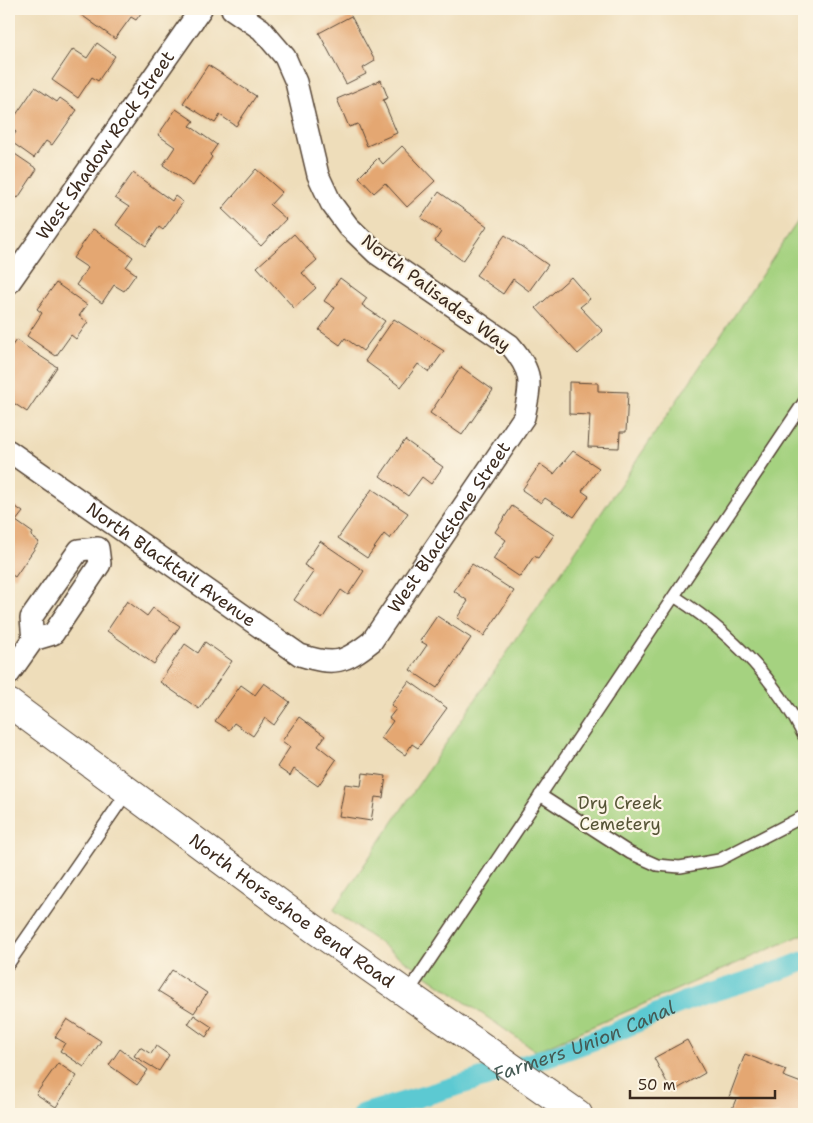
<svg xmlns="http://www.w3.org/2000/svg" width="813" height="1123" font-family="'Shantell Sans',sans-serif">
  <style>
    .green { fill: #a5d280; stroke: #707e4f }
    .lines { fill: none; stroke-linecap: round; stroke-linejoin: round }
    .canal { stroke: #5cc9d2; stroke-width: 20 }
    .building { fill: #e4a772 }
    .service-casing { stroke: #564535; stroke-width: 14 }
    .minor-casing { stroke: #564535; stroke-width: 24 }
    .tertiary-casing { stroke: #564535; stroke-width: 30 }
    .service { stroke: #fff; stroke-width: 11 }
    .minor { stroke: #fff; stroke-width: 21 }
    .tertiary { stroke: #fff; stroke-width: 28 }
    .labels { text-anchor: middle; stroke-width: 4.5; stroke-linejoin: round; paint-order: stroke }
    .street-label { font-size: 18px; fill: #3b2a1e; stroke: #fcf5e5 }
    .park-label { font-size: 18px; fill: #565436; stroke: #fcf5e5 }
    .water-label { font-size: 19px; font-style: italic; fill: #455a54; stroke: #fcf5e5 }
  </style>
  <rect width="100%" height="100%" fill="#fcf5e5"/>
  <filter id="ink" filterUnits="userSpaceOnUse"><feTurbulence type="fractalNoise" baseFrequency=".02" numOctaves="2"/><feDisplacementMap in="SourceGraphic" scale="10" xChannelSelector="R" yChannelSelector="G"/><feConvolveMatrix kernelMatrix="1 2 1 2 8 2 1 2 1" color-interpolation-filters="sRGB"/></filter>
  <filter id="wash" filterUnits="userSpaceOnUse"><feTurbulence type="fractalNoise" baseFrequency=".0096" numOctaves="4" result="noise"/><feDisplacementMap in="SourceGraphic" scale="20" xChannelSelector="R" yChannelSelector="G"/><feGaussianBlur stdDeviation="1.12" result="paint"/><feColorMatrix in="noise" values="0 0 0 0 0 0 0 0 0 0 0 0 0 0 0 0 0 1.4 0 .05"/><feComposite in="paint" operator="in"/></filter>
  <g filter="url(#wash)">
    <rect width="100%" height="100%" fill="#eeddba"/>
    <path class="green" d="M 804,212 L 804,934 L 536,1051 L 333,911 Z"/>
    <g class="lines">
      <path class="canal" id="s1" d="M 362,1114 C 443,1090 524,1067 603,1037 C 634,1025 665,1008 697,997 C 733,985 769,976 804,961"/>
    </g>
    <g id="blocks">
      <path class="building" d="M 83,9 L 144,9 L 136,20 L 131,17 L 115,39 L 80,14 Z
        M 351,16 L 375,61 L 363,68 L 366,74 L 346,84 L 319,33 Z
        M 97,43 L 115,56 L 98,81 L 92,77 L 78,98 L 52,80 L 73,49 L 87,58 Z
        M 208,65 L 256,96 L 236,126 L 220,115 L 215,123 L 183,103 Z
        M 381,80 L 388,98 L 383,100 L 397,133 L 367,146 L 358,124 L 349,127 L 337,99 Z
        M 35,87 L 57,102 L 60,98 L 77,110 L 52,145 L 46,141 L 34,158 L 10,141 L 16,132 L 9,125 Z
        M 176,109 L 194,121 L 190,126 L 217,145 L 210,155 L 212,157 L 193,186 L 163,165 L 175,147 L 158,135 Z
        M 402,146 L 435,181 L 407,207 L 385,183 L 374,193 L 359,177 L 378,158 L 383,164 Z
        M 9,150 L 37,169 L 18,198 L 9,192 Z
        M 256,169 L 282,192 L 270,205 L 286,219 L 261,246 L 222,209 Z
        M 133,173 L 172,201 L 175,196 L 183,202 L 163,230 L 159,227 L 146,246 L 116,225 L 129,207 L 115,198 Z
        M 439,192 L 487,226 L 463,261 L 435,241 L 441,232 L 421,218 Z
        M 93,229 L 133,257 L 126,267 L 136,274 L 124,291 L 114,285 L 102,303 L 76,285 L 88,268 L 73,258 Z
        M 294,234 L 317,260 L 302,273 L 316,288 L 294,308 L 257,267 Z
        M 505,235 L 548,265 L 529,291 L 513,279 L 503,294 L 476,275 Z
        M 571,277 L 590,299 L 580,307 L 603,331 L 578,354 L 536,308 Z
        M 340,278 L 367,298 L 362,305 L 385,321 L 363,351 L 345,338 L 340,345 L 319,330 L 335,308 L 324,301 Z
        M 56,283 L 87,305 L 79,316 L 88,322 L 76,339 L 71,335 L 56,356 L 27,336 L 42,313 L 37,309 Z
        M 394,319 L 444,351 L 429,372 L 418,364 L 401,387 L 365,361 Z
        M 16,340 L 57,367 L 27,412 L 9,400 L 9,350 Z
        M 461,367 L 493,390 L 462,435 L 430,413 Z
        M 569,382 L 598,383 L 598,391 L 628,392 L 626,432 L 620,432 L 619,448 L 588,447 L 590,415 L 569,414 Z
        M 405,440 L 443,467 L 431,484 L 422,477 L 408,496 L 380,476 Z
        M 573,451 L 599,468 L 582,491 L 589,496 L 574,517 L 545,498 L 541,503 L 522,490 L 540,464 L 554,474 Z
        M 372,489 L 408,513 L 390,539 L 384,534 L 367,558 L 338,538 Z
        M 9,502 L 23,512 L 16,521 L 33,533 L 31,536 L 39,542 L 15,577 L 9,573 Z
        M 512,506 L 554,535 L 538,558 L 534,556 L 520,577 L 493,559 L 506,540 L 495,532 Z
        M 320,541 L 364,571 L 348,595 L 341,590 L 322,619 L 294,600 L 314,571 L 304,565 Z
        M 472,564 L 514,591 L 484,636 L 457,618 L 468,601 L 454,591 Z
        M 127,601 L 147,616 L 153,608 L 180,626 L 154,664 L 107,631 Z
        M 437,616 L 471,638 L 437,688 L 410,670 L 427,645 L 420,641 Z
        M 205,642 L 232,661 L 199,709 L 160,682 L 185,644 L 198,653 Z
        M 409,681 L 447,708 L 418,748 L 412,744 L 405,755 L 381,738 L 393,721 L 389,718 L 396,709 L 391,705 Z
        M 264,683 L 290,702 L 274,725 L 265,718 L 253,736 L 234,723 L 229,730 L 215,721 L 241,685 L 255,695 Z
        M 299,717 L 325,736 L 318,746 L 336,760 L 318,786 L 294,769 L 290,776 L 277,767 L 290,747 L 282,741 Z
        M 363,773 L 386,776 L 383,798 L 375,797 L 371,821 L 339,816 L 345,784 L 361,786 Z
        M 172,970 L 207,993 L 194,1013 L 158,991 Z
        M 194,1015 L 212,1027 L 206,1037 L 188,1024 Z
        M 67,1019 L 101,1041 L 84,1067 L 60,1051 L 65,1043 L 55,1037 Z
        M 687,1040 L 705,1073 L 672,1092 L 654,1058 Z
        M 156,1046 L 169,1055 L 159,1071 L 134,1056 L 140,1047 L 151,1054 Z
        M 120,1049 L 148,1070 L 137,1085 L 109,1065 Z
        M 745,1054 L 786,1070 L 783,1076 L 804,1084 L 804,1100 L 799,1114 L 730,1114 L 736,1099 L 729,1097 Z
        M 58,1063 L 77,1076 L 56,1107 L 36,1094 Z"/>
    </g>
  </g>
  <g filter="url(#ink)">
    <use href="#blocks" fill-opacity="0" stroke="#564535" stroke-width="1"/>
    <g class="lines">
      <g class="service-casing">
        <path id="service" d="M 674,596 C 728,631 775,678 804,736
          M 540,795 L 630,853 L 657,865 L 680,867 L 719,860 L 804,816
          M 9,963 L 128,791
          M 407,994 L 804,402"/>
      </g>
      <g class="minor-casing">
        <g id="minor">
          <path id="s2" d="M 9,283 L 201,9"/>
          <path id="s3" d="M 9,451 L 300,655 C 335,666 344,663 372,641 L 524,417 C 531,383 534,373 510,345 L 376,253 L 348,226 L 331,203 L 318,175 L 296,82 L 285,57 L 261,29 L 232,9"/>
          <path d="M 9,674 L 33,640 L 53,634 L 100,564 L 98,548 L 79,550 L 31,618 L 33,640"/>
        </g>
      </g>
      <g class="tertiary-casing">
        <g id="tertiary">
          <path id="s4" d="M 9,703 L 313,928 L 578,1114"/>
        </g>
      </g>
      <use href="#service" class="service"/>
      <use href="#minor" class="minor"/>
      <use href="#tertiary" class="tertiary"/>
    </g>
  </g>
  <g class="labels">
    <g class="street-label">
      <text dy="6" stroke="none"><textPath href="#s2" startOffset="168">West Shadow Rock Street</textPath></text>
      <text transform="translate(436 293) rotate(37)" y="6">North Palisades Way</text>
      <text dy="6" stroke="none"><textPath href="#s3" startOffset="571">West Blackstone Street</textPath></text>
      <text dy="6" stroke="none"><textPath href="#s3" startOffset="198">North Blacktail Avenue</textPath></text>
      <text dy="6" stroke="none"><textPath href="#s4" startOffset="351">North Horseshoe Bend Road</textPath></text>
    </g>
    <g class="park-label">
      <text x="620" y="809">Dry Creek<tspan x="620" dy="21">Cemetery</tspan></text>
    </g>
    <g class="water-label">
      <text dy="7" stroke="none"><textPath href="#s1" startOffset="234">Farmers Union Canal</textPath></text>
    </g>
  </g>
  <rect width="813" height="1123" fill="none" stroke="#fcf5e5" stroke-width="30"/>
  <path d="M630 1090v8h145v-8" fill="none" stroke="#3b2a1e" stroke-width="2.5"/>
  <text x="638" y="1090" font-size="15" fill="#3b2a1e" stroke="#fcf5e5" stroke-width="4" paint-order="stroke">50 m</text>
</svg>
